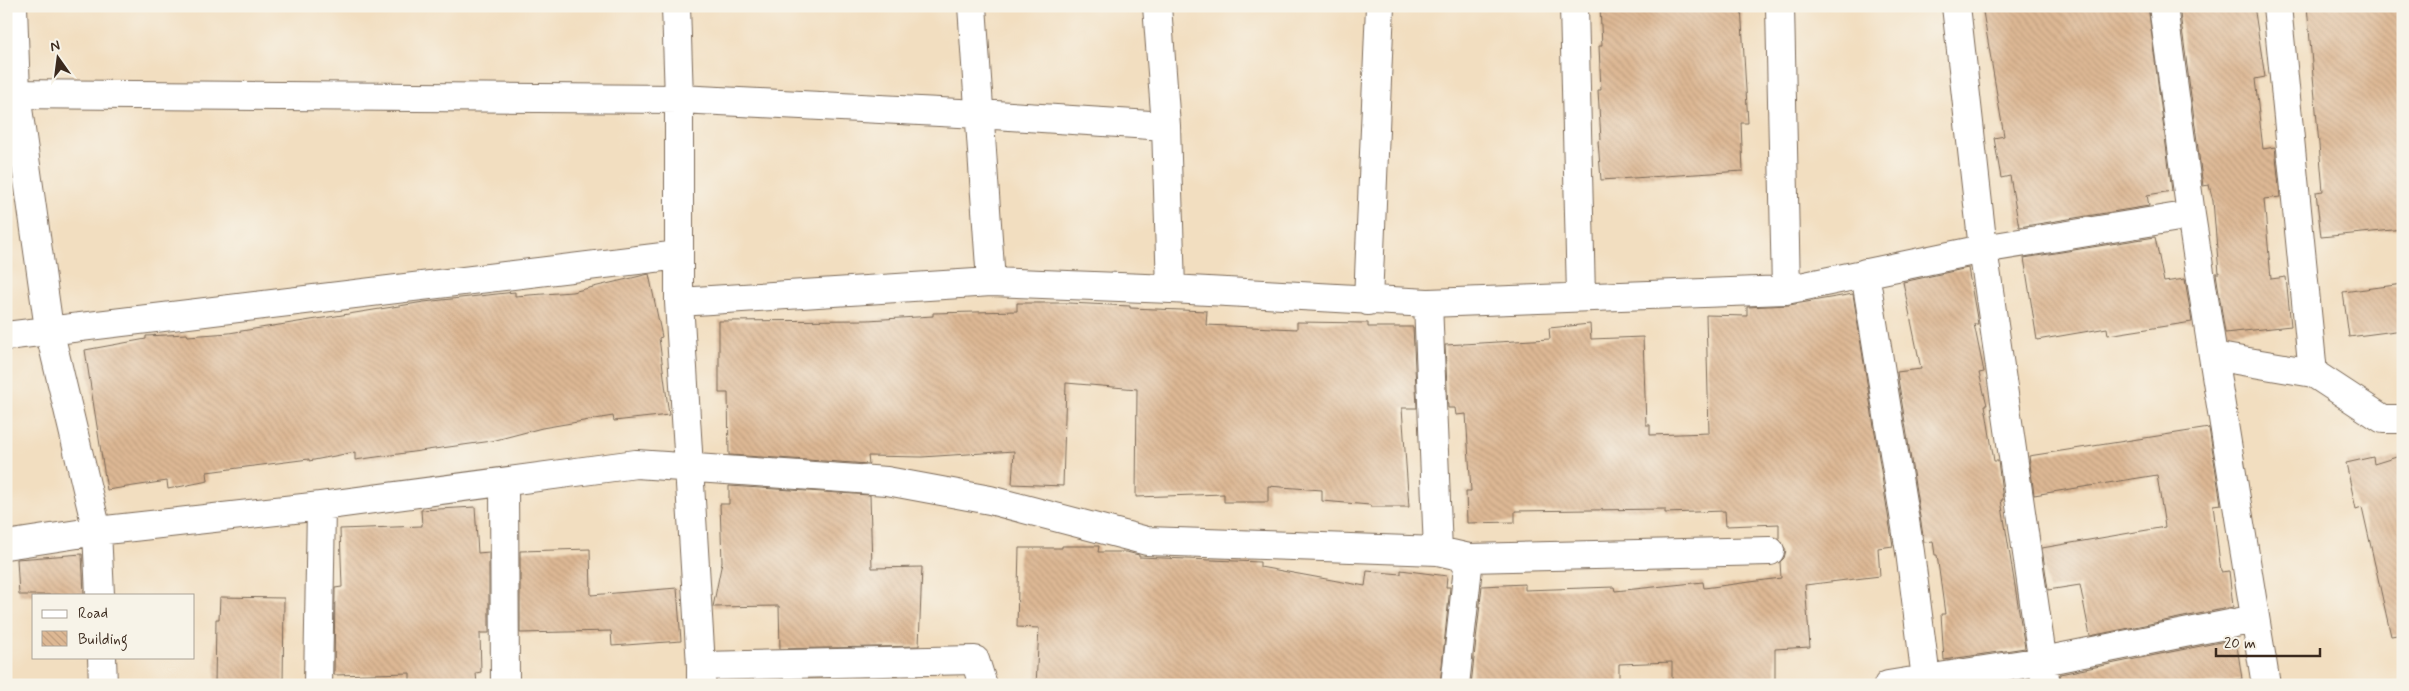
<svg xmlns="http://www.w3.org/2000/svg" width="2409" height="691" font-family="Mynerve,sans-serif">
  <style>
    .building { fill: url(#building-back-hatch) }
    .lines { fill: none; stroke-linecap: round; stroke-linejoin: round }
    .minor-casing { stroke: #7b6957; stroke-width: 30 }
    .minor { stroke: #fff; stroke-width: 28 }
  </style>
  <defs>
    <pattern id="building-back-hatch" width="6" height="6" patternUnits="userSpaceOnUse" patternTransform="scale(1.25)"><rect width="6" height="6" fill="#ddb894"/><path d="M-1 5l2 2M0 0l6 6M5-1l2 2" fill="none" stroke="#bf9e7f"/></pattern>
  </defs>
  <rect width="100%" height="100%" fill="#f7f3e8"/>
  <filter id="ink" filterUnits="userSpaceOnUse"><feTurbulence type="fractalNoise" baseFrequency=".02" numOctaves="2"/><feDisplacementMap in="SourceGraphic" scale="10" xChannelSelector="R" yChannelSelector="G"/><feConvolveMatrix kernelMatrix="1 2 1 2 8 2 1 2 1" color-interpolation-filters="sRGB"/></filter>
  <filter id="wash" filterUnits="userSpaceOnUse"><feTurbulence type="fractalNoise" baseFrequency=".0096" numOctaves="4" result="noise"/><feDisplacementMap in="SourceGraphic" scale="20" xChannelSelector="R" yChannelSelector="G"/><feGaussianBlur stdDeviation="1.12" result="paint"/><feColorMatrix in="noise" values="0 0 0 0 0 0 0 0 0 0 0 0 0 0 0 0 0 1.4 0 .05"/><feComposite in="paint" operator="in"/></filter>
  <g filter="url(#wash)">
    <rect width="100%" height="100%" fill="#f2dec0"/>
    <g id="blocks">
      <path class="building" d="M 1600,6 L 1741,6 L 1748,123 L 1741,123 L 1743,171 L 1601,180 L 1598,141 L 1601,140 L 1598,90 L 1601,90 L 1599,46 L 1602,46 Z
        M 1982,6 L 2148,6 L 2172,191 L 2147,195 L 2149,206 L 2019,227 L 2010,176 L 2001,178 L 1994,138 L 2004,136 Z
        M 2179,6 L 2254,6 L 2265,77 L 2255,79 L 2263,149 L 2275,147 L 2280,197 L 2264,199 L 2271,279 L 2286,277 L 2291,326 L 2225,333 L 2216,273 L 2219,273 L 2213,201 L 2209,185 L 2203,186 Z
        M 2307,6 L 2403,6 L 2403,229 L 2321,237 L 2316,192 L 2323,191 Z
        M 2155,237 L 2164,282 L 2185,279 L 2192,322 L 2108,335 L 2107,328 L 2037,340 L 2024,258 Z
        M 1968,268 L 1978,324 L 1974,324 L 1984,372 L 1979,373 L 1987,405 L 1985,405 L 1994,461 L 1998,461 L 2003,500 L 2001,500 L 2025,648 L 1944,660 L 1941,614 L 1945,614 L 1937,555 L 1935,555 L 1933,541 L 1924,542 L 1897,372 L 1921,369 L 1903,282 Z
        M 649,274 L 662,337 L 659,338 L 669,415 L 614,421 L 613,416 L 542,428 L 492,441 L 355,460 L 355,452 L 309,461 L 309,459 L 207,472 L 208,481 L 168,489 L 167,481 L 107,490 L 85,350 L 146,339 L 146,336 L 187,334 L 188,336 L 229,333 L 424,302 L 515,292 L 515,296 L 572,292 Z
        M 2403,284 L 2403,330 L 2349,337 L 2343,292 Z
        M 1853,294 L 1893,546 L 1878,548 L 1880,576 L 1805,585 L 1810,647 L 1775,649 L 1775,685 L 1672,685 L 1672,662 L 1619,664 L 1619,685 L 1471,685 L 1482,586 L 1525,584 L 1525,590 L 1614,587 L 1615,591 L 1703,582 L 1704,588 L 1781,578 L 1780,562 L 1784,558 L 1786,550 L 1779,539 L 1779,524 L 1726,526 L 1725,511 L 1665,513 L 1665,509 L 1515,511 L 1515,522 L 1467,523 L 1466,491 L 1471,491 L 1466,414 L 1456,415 L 1455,408 L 1448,408 L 1445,345 L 1550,339 L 1549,328 L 1590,324 L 1591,339 L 1643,337 L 1646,425 L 1650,425 L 1650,435 L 1709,433 L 1706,315 L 1747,316 L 1747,307 L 1789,305 Z
        M 1017,303 L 1069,303 L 1130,306 L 1130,308 L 1207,311 L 1206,325 L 1297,329 L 1297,322 L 1368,323 L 1368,327 L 1413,327 L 1417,408 L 1402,408 L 1409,507 L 1371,507 L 1370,505 L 1322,501 L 1322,490 L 1268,486 L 1268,502 L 1224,502 L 1224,494 L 1136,497 L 1137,389 L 1066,383 L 1063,486 L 1012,484 L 1014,451 L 922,457 L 868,456 L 869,464 L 729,455 L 728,393 L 719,393 L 719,321 L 868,320 L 933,316 L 933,313 L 1017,311 Z
        M 2209,428 L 2221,504 L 2213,505 L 2221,572 L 2229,571 L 2233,607 L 2090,636 L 2080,585 L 2048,590 L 2042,548 L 2165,527 L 2157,475 L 2034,495 L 2029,456 Z
        M 2403,455 L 2403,634 L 2391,636 L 2362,507 L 2356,509 L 2346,463 L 2373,457 L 2374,464 Z
        M 729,486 L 870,495 L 872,568 L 922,567 L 919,646 L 780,649 L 779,606 L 713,607 L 722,562 L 720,504 L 729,504 Z
        M 475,507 L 478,553 L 489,552 L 489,633 L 480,633 L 481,672 L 476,673 L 477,685 L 410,685 L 410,673 L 334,675 L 335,588 L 342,587 L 340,529 L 422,526 L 421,510 Z
        M 1062,546 L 1099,546 L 1098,552 L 1126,552 L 1139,555 L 1139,557 L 1260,562 L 1260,567 L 1365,586 L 1367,571 L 1401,574 L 1401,570 L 1447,576 L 1446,587 L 1450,587 L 1440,685 L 1036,685 L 1039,628 L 1017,627 L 1019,548 L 1062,548 Z
        M 590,549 L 591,595 L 677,588 L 681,641 L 612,646 L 611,631 L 520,633 L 520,551 Z
        M 82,554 L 84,595 L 19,595 L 17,559 Z
        M 220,597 L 284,598 L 283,685 L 215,685 L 216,619 L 219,619 Z
        M 2236,639 L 2242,679 L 2200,685 L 2061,685 L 2060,674 Z
        M 918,677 L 918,685 L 780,685 L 780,680 Z
        M 2029,679 L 2030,685 L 1991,685 Z"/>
    </g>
  </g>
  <g filter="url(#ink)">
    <use href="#blocks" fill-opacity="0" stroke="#7b6957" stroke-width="1"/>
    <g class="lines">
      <g class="minor-casing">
        <path id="minor" d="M 13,6 L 16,94 L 49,329 L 97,531 L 100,595
          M 676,6 L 679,99 L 679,302 L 991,282 L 1171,289 L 1428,303 L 1786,290
          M 972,6 L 991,282
          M 1157,6 L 1166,126 L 1171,289
          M 1574,6 L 1581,296
          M 1780,6 L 1786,290 L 1983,249 L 2191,215
          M 1956,6 L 1983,249 L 2046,685
          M 2163,6 L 2191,215 L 2213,356 L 2313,373
          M 2277,6 L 2313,373 L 2383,419 L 2403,419
          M 6,94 L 679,99 L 979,114 L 1166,126
          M 1865,273 L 1910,552 L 1926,679 L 2043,661 L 2255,619
          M 1368,301 L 1380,6
          M 679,302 L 701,666
          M 1428,303 L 1438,551 L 1469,558 L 1770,551
          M 6,336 L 679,255
          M 2213,356 L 2266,685
          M 504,482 L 505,685
          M 6,545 L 97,531 L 321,506 L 636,464 L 887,481 L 990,500 L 1147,541 L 1438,551
          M 102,657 L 103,685
          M 701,683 L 701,666 L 975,660 L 983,685
          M 318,685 L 321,506
          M 1455,685 L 1469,558
          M 1888,685 L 1926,679 L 1927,685"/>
      </g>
      <use href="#minor" class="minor"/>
    </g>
  </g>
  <rect width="2409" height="691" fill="none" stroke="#f7f3e8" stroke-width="25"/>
  <rect x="32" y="594" width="162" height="65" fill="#f7f3e8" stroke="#aca397"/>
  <rect x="42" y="610" width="25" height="8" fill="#ffffff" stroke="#aca397"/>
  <text x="78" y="618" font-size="15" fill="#3b2a1e">Road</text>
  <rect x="42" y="631" width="25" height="15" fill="url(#building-back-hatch)" stroke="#aca397"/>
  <text x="78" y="644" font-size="15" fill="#3b2a1e">Building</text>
  <g transform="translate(58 58) rotate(346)" stroke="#f7f3e8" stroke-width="4" paint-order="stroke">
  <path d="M0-4L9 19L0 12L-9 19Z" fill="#3b2a1e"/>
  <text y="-8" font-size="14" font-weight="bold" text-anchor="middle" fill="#3b2a1e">N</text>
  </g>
  <path d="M2216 648v8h104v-8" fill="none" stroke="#3b2a1e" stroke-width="2.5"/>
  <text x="2224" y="648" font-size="15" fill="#3b2a1e" stroke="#f7f3e8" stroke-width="4" paint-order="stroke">20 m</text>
</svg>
